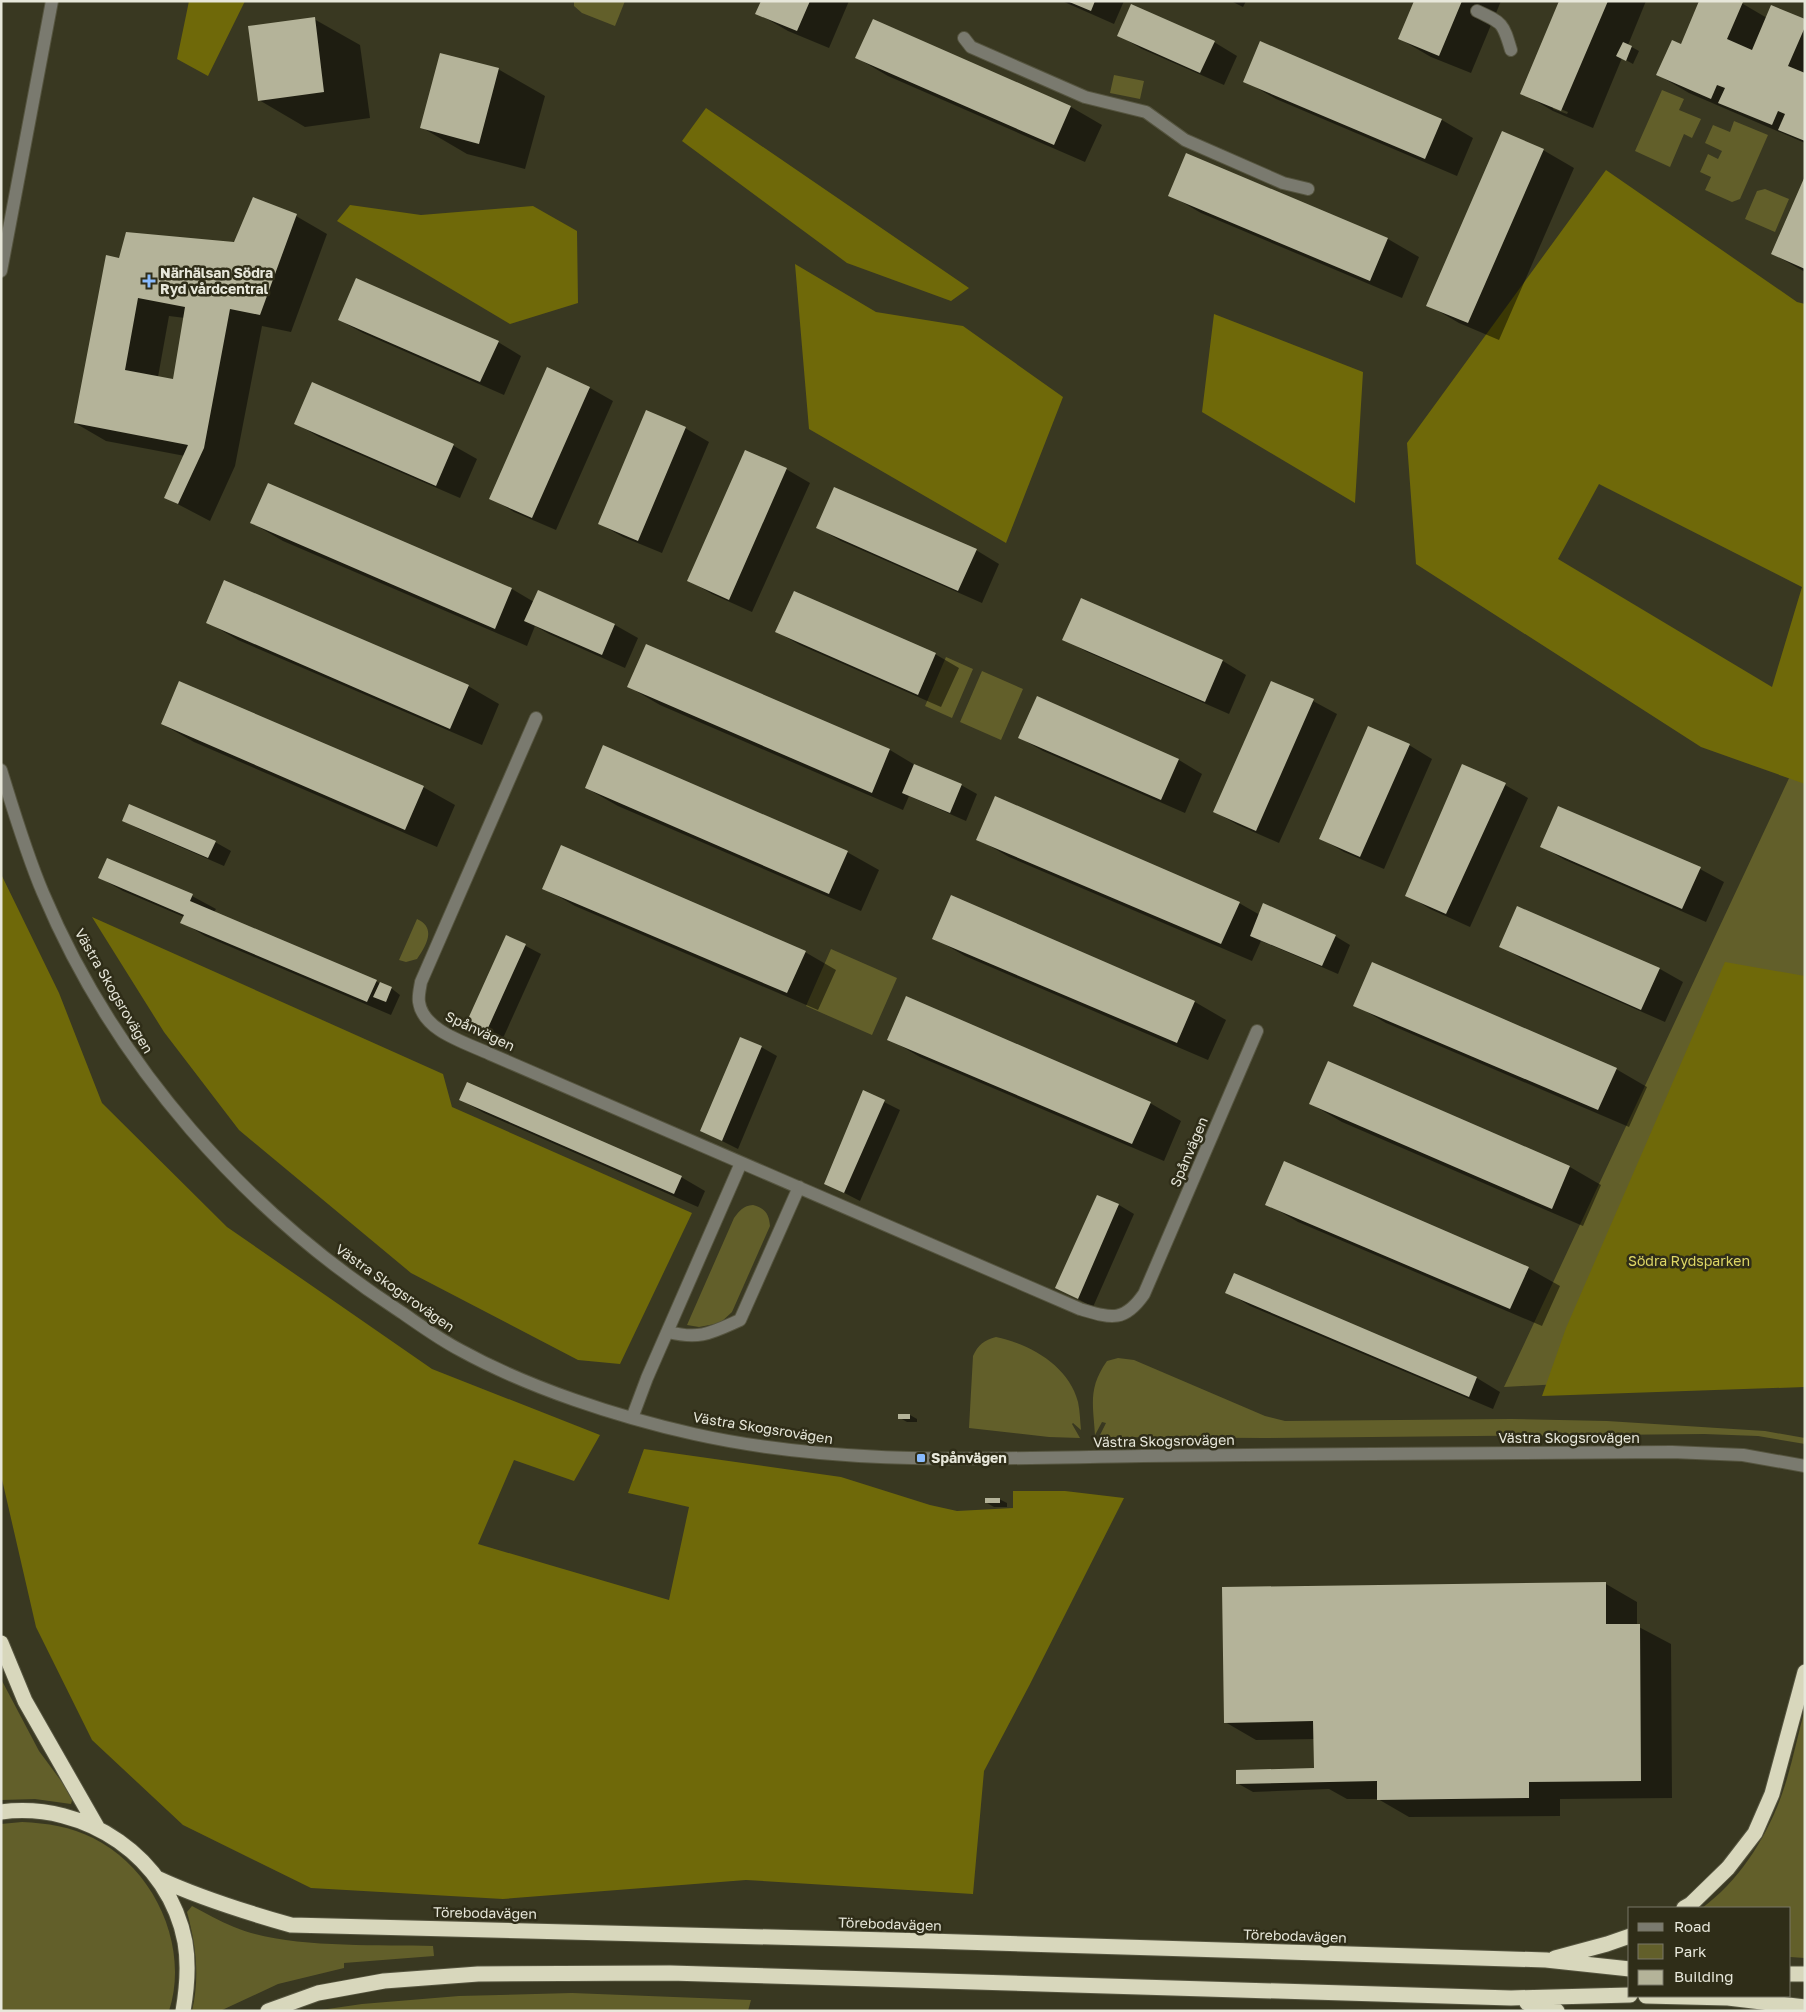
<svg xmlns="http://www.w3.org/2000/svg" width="1806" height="2012" font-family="'Golos Text',sans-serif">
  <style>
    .green { fill: #625f2a }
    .forest { fill: #6f6909; fill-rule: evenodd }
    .shadow { fill: #0007; fill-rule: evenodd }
    .building { fill: #b4b399; fill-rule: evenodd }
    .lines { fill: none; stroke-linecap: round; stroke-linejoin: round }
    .minor-casing { stroke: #55543f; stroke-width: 14 }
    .highway-casing { stroke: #55543f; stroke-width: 17 }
    .minor { stroke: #7a7a6f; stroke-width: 12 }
    .highway { stroke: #d8d7bc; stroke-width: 15 }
    .poi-dot { fill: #88bafc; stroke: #2f2d18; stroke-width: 2 }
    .labels { text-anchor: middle; stroke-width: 5; stroke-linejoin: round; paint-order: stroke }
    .poi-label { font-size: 14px; font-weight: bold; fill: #e7e7da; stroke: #2f2d18; text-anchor: start }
    .street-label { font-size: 14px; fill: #e7e7da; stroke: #2f2d18 }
    .park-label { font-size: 14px; fill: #ded766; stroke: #2f2d18 }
  </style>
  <rect width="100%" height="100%" fill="#393821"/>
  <path class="green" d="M 574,1 L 625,1 L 615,26 L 582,13 L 574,6 Z
    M 1114,75 L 1144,81 L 1140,99 L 1110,93 Z
    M 1662,90 L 1684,99 L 1679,110 L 1701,119 L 1692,138 L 1684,134 L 1670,167 L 1635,151 Z
    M 1734,121 L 1768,135 L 1740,199 L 1732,202 L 1705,190 L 1711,177 L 1700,172 L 1708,154 L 1718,159 L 1722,151 L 1705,143 L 1713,125 L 1730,132 Z
    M 1765,189 L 1789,199 L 1775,232 L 1745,219 L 1757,191 Z
    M 946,657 L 973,669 L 952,718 L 925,706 Z
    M 982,671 L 1023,689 L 1001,740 L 960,722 Z
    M 1805,744 L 1805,1371 L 1504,1387 Z
    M 417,919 C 437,928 426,946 417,959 L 406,962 L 399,960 Z
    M 831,949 L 897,978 L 872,1035 L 806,1006 Z
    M 753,1205 C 765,1208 769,1214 770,1226 L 732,1312 L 720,1323 L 699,1327 L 687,1325 L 734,1218 C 740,1210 743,1206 753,1205 Z
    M 996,1337 C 1030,1344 1069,1366 1078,1402 C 1080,1411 1080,1421 1081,1430 L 1073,1423 L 1072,1424 L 1080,1438 L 1049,1437 L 969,1428 L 973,1356 C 978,1345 984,1340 996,1337 Z
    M 1118,1358 L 1134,1360 L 1265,1416 L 1285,1421 L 1511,1419 L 1607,1421 L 1765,1431 L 1805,1438 L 1805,1444 L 1758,1436 L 1704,1434 L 1265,1438 L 1099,1437 L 1106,1423 L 1102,1422 L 1095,1435 C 1093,1404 1088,1388 1107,1361 Z
    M 1,1679 L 39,1751 L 73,1797 L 71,1804 L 35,1799 L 1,1800 Z
    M 1805,1709 L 1805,1958 L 1790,1957 L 1790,1908 L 1702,1908 C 1739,1881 1767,1837 1782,1794 C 1792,1766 1797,1737 1805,1709 Z
    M 22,1822 C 47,1823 71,1827 93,1838 C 154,1868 190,1946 169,2011 L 1,2011 L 1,1824 Z
    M 192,1906 C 206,1913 219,1921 234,1927 C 287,1949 374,1944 433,1946 L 434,1956 L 344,1963 L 344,1968 L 278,1984 L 220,2011 L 192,2011 C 200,1977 196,1945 187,1912 Z
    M 572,1993 L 751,2000 L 748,2011 L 314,2011 L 362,2004 L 459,1996 Z"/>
  <path class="forest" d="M 189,1 L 245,1 L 208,76 L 177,59 Z
    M 706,108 L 969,288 L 951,301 L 847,263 L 682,141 Z
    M 1606,170 L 1797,302 L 1805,304 L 1805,784 L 1701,747 L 1416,564 L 1407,443 ZM 1599,484 L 1802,587 L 1772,687 L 1558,559 Z
    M 350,205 L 421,215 L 533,206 L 577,231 L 578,303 L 510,324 L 337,221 Z
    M 795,264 L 876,312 L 963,326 L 1063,397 L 1006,543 L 809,429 Z
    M 1214,314 L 1363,372 L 1355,503 L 1202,412 Z
    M 1,874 L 59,993 L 102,1103 L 227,1227 L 432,1369 L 600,1435 L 574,1481 L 514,1460 L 478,1544 L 669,1600 L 689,1507 L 628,1493 L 644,1449 L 841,1477 L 930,1505 L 957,1511 L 1013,1508 L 1013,1491 L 1065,1491 L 1124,1498 L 1029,1686 L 984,1771 L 973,1894 L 746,1880 L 503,1899 L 311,1888 L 183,1825 L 92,1740 L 36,1627 L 1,1475 Z
    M 92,917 L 443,1074 L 452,1107 L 692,1213 L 620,1364 L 578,1360 L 411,1273 L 239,1130 L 164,1032 Z
    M 1725,962 L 1805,976 L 1805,1387 L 1542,1396 L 1566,1328 Z"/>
  <path class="shadow" d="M 762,1 L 849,1 L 829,48 L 788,31 L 757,13 Z
    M 1062,1 L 1124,1 L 1114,24 Z
    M 1231,1 L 1246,1 L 1243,7 Z
    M 1416,1 L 1501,1 L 1471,73 L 1431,57 L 1400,39 Z
    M 1561,1 L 1646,1 L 1628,45 L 1639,51 L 1633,64 L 1622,58 L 1593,128 L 1553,111 L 1522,93 ZM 1553,106 L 1568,112 L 1567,114 L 1553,109 Z
    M 1700,1 L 1738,1 L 1767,18 L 1805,20 L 1805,143 L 1689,93 L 1658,75 L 1681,46 Z
    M 314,19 L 360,45 L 370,118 L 305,127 L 259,100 Z
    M 1118,35 L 1214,42 L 1237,56 L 1224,85 L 1142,49 Z
    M 1261,43 L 1442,120 L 1473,138 L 1457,176 L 1276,99 L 1245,81 Z
    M 857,58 L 1071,107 L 1102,125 L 1085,162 L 888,76 Z
    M 498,69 L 545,96 L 525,169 L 467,154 L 421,127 Z
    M 1543,150 L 1574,168 L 1499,340 L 1459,323 L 1428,305 Z
    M 1187,155 L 1388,239 L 1419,257 L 1402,298 L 1201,213 L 1170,195 Z
    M 1805,179 L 1805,272 L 1773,254 Z
    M 296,216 L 327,234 L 291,332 L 262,326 L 235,466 L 210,521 L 166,498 L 185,456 L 106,441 L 75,423 L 120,259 L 235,243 ZM 169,316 L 185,318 L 174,380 L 158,377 Z
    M 339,320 L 498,342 L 521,356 L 504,395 L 363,333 Z
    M 313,384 L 454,446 L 477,459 L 460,498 L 319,437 L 295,423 Z
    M 590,388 L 613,401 L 556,530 L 514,512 L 491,498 Z
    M 685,428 L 709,442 L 662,553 L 623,537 L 600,524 Z
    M 786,469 L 810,483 L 752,612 L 712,594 L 688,580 Z
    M 268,484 L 512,589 L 534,602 L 539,592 L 615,625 L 638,638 L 625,668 L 549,634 L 535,626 L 527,646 L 283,541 L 252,523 Z
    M 818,528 L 976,550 L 999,564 L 982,603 L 841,541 Z
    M 794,592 L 935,654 L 959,668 L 941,707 L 800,645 L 777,632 Z
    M 1081,600 L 1223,661 L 1246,675 L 1229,714 L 1087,652 L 1064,639 Z
    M 207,622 L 468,686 L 499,704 L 482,745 L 238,640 Z
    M 646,646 L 890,750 L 920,768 L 961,785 L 977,794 L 966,821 L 909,796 L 903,810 L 660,705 L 629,687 Z
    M 1313,701 L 1337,714 L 1279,843 L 1238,825 L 1215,812 Z
    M 162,724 L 423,787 L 455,805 L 437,847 L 194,742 Z
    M 1020,738 L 1179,760 L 1202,774 L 1185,813 L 1043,751 Z
    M 1409,745 L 1432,759 L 1384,869 L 1344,852 L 1320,838 Z
    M 1505,785 L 1528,798 L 1470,927 L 1430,909 L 1407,895 Z
    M 586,788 L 847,852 L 879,870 L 861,911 L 618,806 Z
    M 1559,808 L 1700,869 L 1724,882 L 1706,922 L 1565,860 L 1541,846 Z
    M 123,820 L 215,842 L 231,851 L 224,866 L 139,829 Z
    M 978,839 L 1239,903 L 1260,915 L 1335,936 L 1350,945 L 1338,974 L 1261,941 L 1252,961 L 1009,857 Z
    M 107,860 L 192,896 L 216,909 L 214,912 L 391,988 L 400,995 L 391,1015 L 205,936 L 182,922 L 184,917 L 123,891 L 100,878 Z
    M 544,888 L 805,952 L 836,970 L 818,1010 L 575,906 Z
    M 952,897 L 1195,1002 L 1226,1020 L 1208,1060 L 965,956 L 934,938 Z
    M 1518,908 L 1660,969 L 1683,982 L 1665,1022 L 1524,960 L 1501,946 Z
    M 507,936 L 541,954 L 499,1047 L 465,1029 Z
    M 1355,1005 L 1616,1069 L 1647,1087 L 1629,1127 L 1386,1023 Z
    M 889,1039 L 1150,1103 L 1181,1121 L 1164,1161 L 920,1057 Z
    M 761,1047 L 777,1056 L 738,1149 L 702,1131 Z
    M 1328,1063 L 1570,1167 L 1601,1185 L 1583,1226 L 1342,1122 L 1311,1104 Z
    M 864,1092 L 900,1110 L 860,1201 L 825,1183 Z
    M 461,1100 L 681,1177 L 705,1191 L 698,1207 L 484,1113 Z
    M 1267,1204 L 1528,1268 L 1560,1286 L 1542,1326 L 1298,1222 Z
    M 1119,1205 L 1134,1214 L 1093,1307 L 1057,1288 Z
    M 1234,1275 L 1477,1378 L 1500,1392 L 1493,1409 L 1250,1306 L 1227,1292 Z
    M 910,1415 L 917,1419 L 917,1422 L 907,1422 L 900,1418 Z
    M 999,1499 L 1007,1503 L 1007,1507 L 994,1507 L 987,1503 Z
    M 1606,1584 L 1637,1602 L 1637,1626 L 1671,1644 L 1672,1798 L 1560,1799 L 1560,1816 L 1409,1817 L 1378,1799 L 1347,1799 L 1329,1789 L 1253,1792 L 1237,1783 L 1315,1771 L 1315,1739 L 1256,1740 L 1225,1722 Z"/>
  <path class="building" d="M 761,1 L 810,1 L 797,31 L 755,14 Z
    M 1067,1 L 1095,1 L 1091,11 Z
    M 1414,1 L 1462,1 L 1439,56 L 1398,39 Z
    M 1559,1 L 1608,1 L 1561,111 L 1520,94 Z
    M 1699,1 L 1743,2 L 1727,39 L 1752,50 L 1771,5 L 1805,19 L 1805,27 L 1788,66 L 1805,73 L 1805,141 L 1778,130 L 1785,114 L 1778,111 L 1772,125 L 1718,103 L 1725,88 L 1717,85 L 1711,99 L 1656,75 L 1672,40 L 1681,44 Z
    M 1131,4 L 1215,41 L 1200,73 L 1117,36 Z
    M 315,17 L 324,92 L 258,101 L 248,26 Z
    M 873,19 L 1071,106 L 1054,145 L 855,58 Z
    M 1260,41 L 1442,119 L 1425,159 L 1243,82 Z
    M 1623,42 L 1632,46 L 1626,61 L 1616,56 Z
    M 440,53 L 499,68 L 479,144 L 420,128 Z
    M 1502,131 L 1544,149 L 1468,323 L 1426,306 Z
    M 1186,153 L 1388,238 L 1370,281 L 1168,196 Z
    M 1805,176 L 1805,269 L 1771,254 Z
    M 253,197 L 297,214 L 260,315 L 230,309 L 204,448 L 178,504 L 164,498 L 188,445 L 74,423 L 106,255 L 119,258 L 126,232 L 234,242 ZM 138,298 L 185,307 L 173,379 L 125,370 Z
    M 356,278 L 499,341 L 480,382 L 338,320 Z
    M 547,367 L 590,387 L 532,518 L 489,499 Z
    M 312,382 L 454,444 L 436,486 L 294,424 Z
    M 646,410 L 686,427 L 638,541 L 598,524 Z
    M 745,450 L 787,468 L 729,600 L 687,581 Z
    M 268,483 L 512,588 L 495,629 L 250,523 Z
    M 834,487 L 977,549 L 958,591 L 816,528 Z
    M 224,580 L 469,685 L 450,729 L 206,623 Z
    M 538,590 L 615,624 L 602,655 L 524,621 Z
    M 794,591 L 936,653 L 918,695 L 775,632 Z
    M 1081,598 L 1223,660 L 1205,702 L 1062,640 Z
    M 646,644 L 890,749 L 872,793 L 627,687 Z
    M 179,681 L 424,786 L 405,830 L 161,724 Z
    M 1271,681 L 1314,699 L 1256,831 L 1213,812 Z
    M 1037,696 L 1179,759 L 1161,800 L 1018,738 Z
    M 1368,726 L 1410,744 L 1360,857 L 1319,839 Z
    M 603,745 L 848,851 L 829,894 L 585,788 Z
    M 914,764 L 962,784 L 950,813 L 902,793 Z
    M 1462,764 L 1506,783 L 1446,914 L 1405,896 Z
    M 995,796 L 1240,902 L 1221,944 L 976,840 Z
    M 129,804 L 216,841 L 208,858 L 122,821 Z
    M 1558,806 L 1701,867 L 1682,909 L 1540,847 Z
    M 561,845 L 806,951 L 787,993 L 542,889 Z
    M 107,858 L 193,894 L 190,901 L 377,980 L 367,1002 L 180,923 L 184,915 L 98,878 Z
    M 951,895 L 1195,1001 L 1177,1043 L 932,939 Z
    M 1263,903 L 1336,935 L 1322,966 L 1250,936 Z
    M 1517,906 L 1660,968 L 1641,1010 L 1499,947 Z
    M 506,935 L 526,944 L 483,1039 L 463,1030 Z
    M 1372,962 L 1617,1068 L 1598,1110 L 1353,1006 Z
    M 380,982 L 392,987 L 386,1002 L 373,997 Z
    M 906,996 L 1151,1102 L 1132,1144 L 887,1040 Z
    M 740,1037 L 762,1046 L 722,1141 L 700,1131 Z
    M 1328,1061 L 1570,1166 L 1552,1209 L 1309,1104 Z
    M 467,1082 L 682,1176 L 674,1194 L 459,1100 Z
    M 863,1090 L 885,1100 L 844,1193 L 824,1184 Z
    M 1284,1161 L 1529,1267 L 1510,1309 L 1265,1205 Z
    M 1097,1195 L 1119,1204 L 1078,1299 L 1055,1288 Z
    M 1234,1273 L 1477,1377 L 1469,1397 L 1225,1293 Z
    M 898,1414 L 910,1414 L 910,1419 L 898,1419 Z
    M 985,1498 L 1000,1498 L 1000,1503 L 985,1503 Z
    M 1606,1582 L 1606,1624 L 1640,1624 L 1641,1781 L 1529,1782 L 1529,1798 L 1377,1800 L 1377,1781 L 1236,1784 L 1236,1770 L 1314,1768 L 1313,1721 L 1224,1723 L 1222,1587 Z"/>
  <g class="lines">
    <g class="minor-casing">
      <path id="minor" d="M 1477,11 C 1503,23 1503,23 1511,50
        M 964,38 L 971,47 L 1085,97 L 1146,112 L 1185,140 L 1283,183 L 1308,189
        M 1,271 L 52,1
        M 536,718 L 421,982 C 420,988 418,996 419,1002 C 423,1031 467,1043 490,1054 L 1080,1309 C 1111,1318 1124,1323 1144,1294 L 1257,1031
        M 1,770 C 14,812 26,853 43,893 C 116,1066 245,1211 401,1312 C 420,1325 439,1339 460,1350 C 529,1388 618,1417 694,1434 C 841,1467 994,1458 1143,1456 C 1319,1454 1496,1453 1672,1452 L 1743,1455 L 1805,1466
        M 668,1332 C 700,1340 711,1333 740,1320 L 799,1187
        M 632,1418 L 647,1378 L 741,1163"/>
    </g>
    <g class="highway-casing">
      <path id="highway" d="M 1,1643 L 25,1701 L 97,1827
        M 1,1812 C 86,1801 169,1858 185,1942 C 189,1965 187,1988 183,2011
        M 157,1878 C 200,1898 245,1912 291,1925 L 928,1941 L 1546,1960 L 1630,1969
        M 1684,1908 L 1691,1904 L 1728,1868 L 1755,1833 L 1772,1794 L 1805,1672
        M 1555,1958 L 1607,1944 L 1630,1936
        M 1790,1974 L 1805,1974
        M 1646,1996 L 1728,1998 L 1805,2007
        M 1527,2003 L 1557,2011
        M 268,2011 L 318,1993 L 384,1981 L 478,1974 L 670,1973 L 1511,1998 L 1630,1995"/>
    </g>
    <use href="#minor" class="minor"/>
    <use href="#highway" class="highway"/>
  </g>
  <g class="poi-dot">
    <path d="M146.5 273.5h5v5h5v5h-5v5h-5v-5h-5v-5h5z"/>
    <rect x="916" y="1453" width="10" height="10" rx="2.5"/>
  </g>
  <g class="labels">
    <g class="poi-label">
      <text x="160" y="278">Närhälsan Södra<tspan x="160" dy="16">Ryd vårdcentral</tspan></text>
      <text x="931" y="1463">Spånvägen</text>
    </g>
    <g class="street-label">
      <text transform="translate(114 991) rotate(60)" y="5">Västra Skogsrovägen</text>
      <text transform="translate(480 1031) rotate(25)" y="5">Spånvägen</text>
      <text transform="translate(1189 1152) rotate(-67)" y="5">Spånvägen</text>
      <text transform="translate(395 1288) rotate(35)" y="5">Västra Skogsrovägen</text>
      <text transform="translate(763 1428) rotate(9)" y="5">Västra Skogsrovägen</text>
      <text x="1569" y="1443">Västra Skogsrovägen</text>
      <text transform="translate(1164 1441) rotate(-1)" y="5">Västra Skogsrovägen</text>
      <text transform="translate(485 1913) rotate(1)" y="5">Törebodavägen</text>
      <text transform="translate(890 1924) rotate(2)" y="5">Törebodavägen</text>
      <text transform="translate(1295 1936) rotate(2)" y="5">Törebodavägen</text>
    </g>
    <g class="park-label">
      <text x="1689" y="1266">Södra Rydsparken</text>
    </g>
  </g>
  <rect width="1806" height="2012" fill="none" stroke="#e7e7da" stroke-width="5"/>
  <rect x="1628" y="1907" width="162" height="90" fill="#2f2d18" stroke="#797766"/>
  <rect x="1638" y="1923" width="25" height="8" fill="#7a7a6f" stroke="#797766"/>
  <text x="1674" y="1932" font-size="15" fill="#e7e7da">Road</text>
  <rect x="1638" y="1944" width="25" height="15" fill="#625f2a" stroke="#797766"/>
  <text x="1674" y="1957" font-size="15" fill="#e7e7da">Park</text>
  <rect x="1638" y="1970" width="25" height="15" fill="#b4b399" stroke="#797766"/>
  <text x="1674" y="1982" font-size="15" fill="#e7e7da">Building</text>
</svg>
